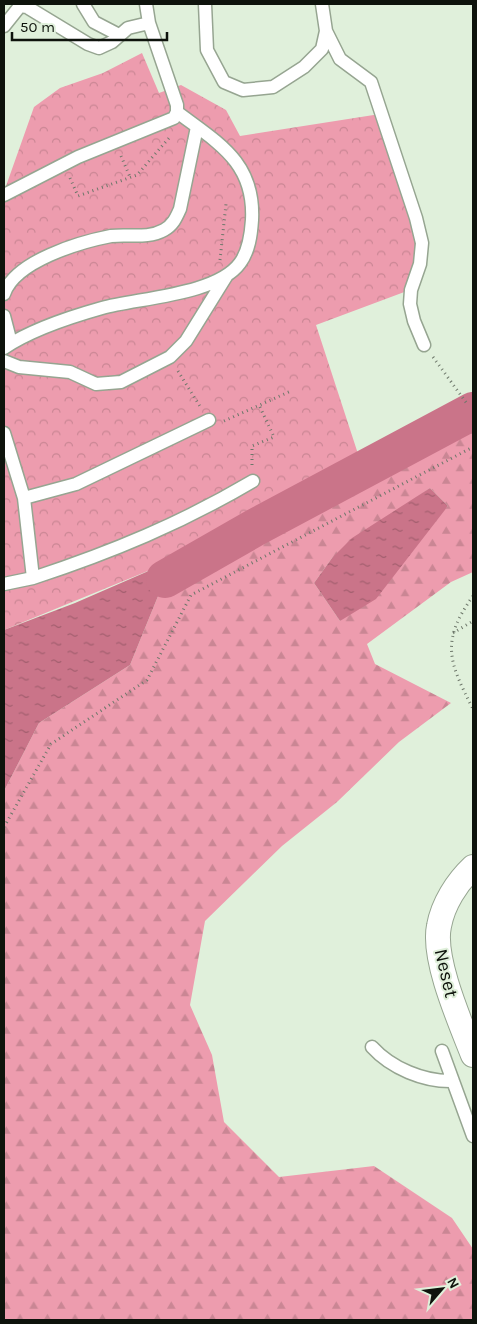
<svg xmlns="http://www.w3.org/2000/svg" width="477" height="1324" font-family="Karla,sans-serif">
  <style>
    .forest { fill: url(#forest-firs); fill-rule: evenodd }
    .park { fill: url(#park-crowns) }
    .water { fill: url(#water-ripples) }
    .lines { fill: none; stroke-linecap: round; stroke-linejoin: round }
    .river { stroke: #ca7489; stroke-width: 38 }
    .lane-casing { stroke: #96a591; stroke-width: 15 }
    .street-casing { stroke: #96a591; stroke-width: 26 }
    .path { stroke: #6d776a; stroke-width: 3; stroke-dasharray: 1 4; stroke-linecap: butt }
    .lane { stroke: #fff; stroke-width: 12 }
    .street { stroke: #fff; stroke-width: 24 }
    .labels { text-anchor: middle; stroke-width: 4; stroke-linejoin: round; paint-order: stroke }
    .street-label { font-size: 19px; fill: #0e130c; stroke: #e0f0db }
  </style>
  <defs>
    <pattern id="forest-firs" width="22" height="20" patternUnits="userSpaceOnUse" patternTransform="scale(1.25)"><rect width="22" height="20" fill="#ed9cae"/><path d="M5 1l3.5 6h-7zM16 11l3.5 6h-7z" fill="#ca8694"/></pattern>
    <pattern id="park-crowns" width="20" height="18" patternUnits="userSpaceOnUse" patternTransform="scale(1.25)"><rect width="20" height="18" fill="#ed9cae"/><path d="M2 6a3 3 0 1 1 6 0M12 15a3 3 0 1 1 6 0" fill="none" stroke="#ca8694"/></pattern>
    <pattern id="water-ripples" width="26" height="14" patternUnits="userSpaceOnUse" patternTransform="scale(1.25)"><rect width="26" height="14" fill="#ca7489"/><path d="M2 4q2-2 4 0t4 0M15 11q2-2 4 0t4 0" fill="none" stroke="#a25e6e"/></pattern>
  </defs>
  <rect width="100%" height="100%" fill="#e0f0db"/>
  <path class="forest" d="M 473,421 L 473,572 L 451,582 L 367,644 L 375,664 L 451,703 L 399,742 L 337,802 L 282,846 L 205,921 L 190,1005 L 212,1055 L 224,1122 L 279,1177 L 374,1166 L 452,1218 L 473,1249 L 473,1320 L 4,1320 L 4,791 L 39,723 L 130,665 L 165,579 L 160,566 L 187,562 L 386,474 ZM 430,488 L 448,506 L 340,621 L 314,583 L 332,558 Z"/>
  <path class="park" d="M 142,53 L 159,93 L 181,85 L 226,110 L 240,136 L 380,114 L 418,249 L 407,291 L 316,325 L 360,460 L 160,566 L 4,630 L 4,187 L 6,186 L 34,107 L 60,88 L 103,73 Z"/>
  <path class="water" d="M 430,488 L 448,506 L 376,599 L 340,621 L 314,583 L 332,558 L 352,538 Z
    M 160,566 L 165,579 L 130,665 L 39,723 L 4,791 L 4,630 L 75,603 Z"/>
  <g class="lines">
    <path class="river" d="M 165,579 L 256,527 L 473,411"/>
    <g class="lane-casing">
      <path id="lane" d="M 83,4 L 94,22 L 119,35
        M 205,4 L 207,50 L 224,82 L 243,90 L 273,87 L 304,67 L 322,49 L 326,31
        M 322,4 L 326,31 L 340,59 L 371,82 L 416,218 L 422,243 L 420,264 L 411,290 L 410,304 L 414,321 L 424,345
        M 4,26 L 20,6 L 27,7 L 88,44 L 99,48 L 112,42 L 128,28 L 149,23
        M 4,195 L 78,157 L 174,118 L 177,112 L 177,105 L 149,23 L 146,4
        M 4,294 C 15,261 80,242 111,236 C 129,234 148,239 164,230 C 173,225 176,218 180,209 L 197,127
        M 4,316 L 11,343
        M 4,348 C 32,329 70,317 102,308 C 138,298 217,295 240,263 C 249,251 251,235 252,220 C 255,162 218,143 177,112
        M 4,361 L 19,367 L 70,372 L 96,384 L 121,382 L 170,357 L 186,341 L 227,275
        M 4,433 L 24,498 L 33,578 C 112,552 182,523 253,481
        M 24,498 L 76,484 L 209,420
        M 4,584 L 33,578
        M 372,1047 C 391,1068 424,1082 453,1081
        M 442,1051 L 473,1136"/>
    </g>
    <g class="street-casing">
      <path id="street" d="M 473,867 C 457,882 443,904 439,926 C 432,959 461,1024 473,1055"/>
    </g>
    <path class="path" d="M 121,156 L 130,177
      M 70,178 L 78,196 L 137,175 L 169,138
      M 220,260 L 226,204
      M 433,357 L 468,405
      M 178,371 L 201,408
      M 224,421 L 291,391
      M 252,465 L 252,446 L 274,437 L 259,405
      M 473,596 C 440,642 449,662 473,709
      M 453,633 L 473,621
      M 4,827 L 51,744 L 147,680 L 191,595 L 473,447"/>
    <use href="#lane" class="lane"/>
    <use href="#street" class="street"/>
  </g>
  <g class="labels">
    <g class="street-label">
      <text transform="translate(447 973) rotate(77)" y="7">Neset</text>
    </g>
  </g>
  <rect width="477" height="1324" fill="none" stroke="#0e130c" stroke-width="10"/>
  <g transform="translate(442 1289) rotate(62)" stroke="#e0f0db" stroke-width="4" paint-order="stroke">
  <path d="M0-4L9 19L0 12L-9 19Z" fill="#0e130c"/>
  <text y="-8" font-size="14" font-weight="bold" text-anchor="middle" fill="#0e130c">N</text>
  </g>
  <path d="M12 32v8h155v-8" fill="none" stroke="#0e130c" stroke-width="2.5"/>
  <text x="20" y="32" font-size="15" fill="#0e130c" stroke="#e0f0db" stroke-width="4" paint-order="stroke">50 m</text>
</svg>
